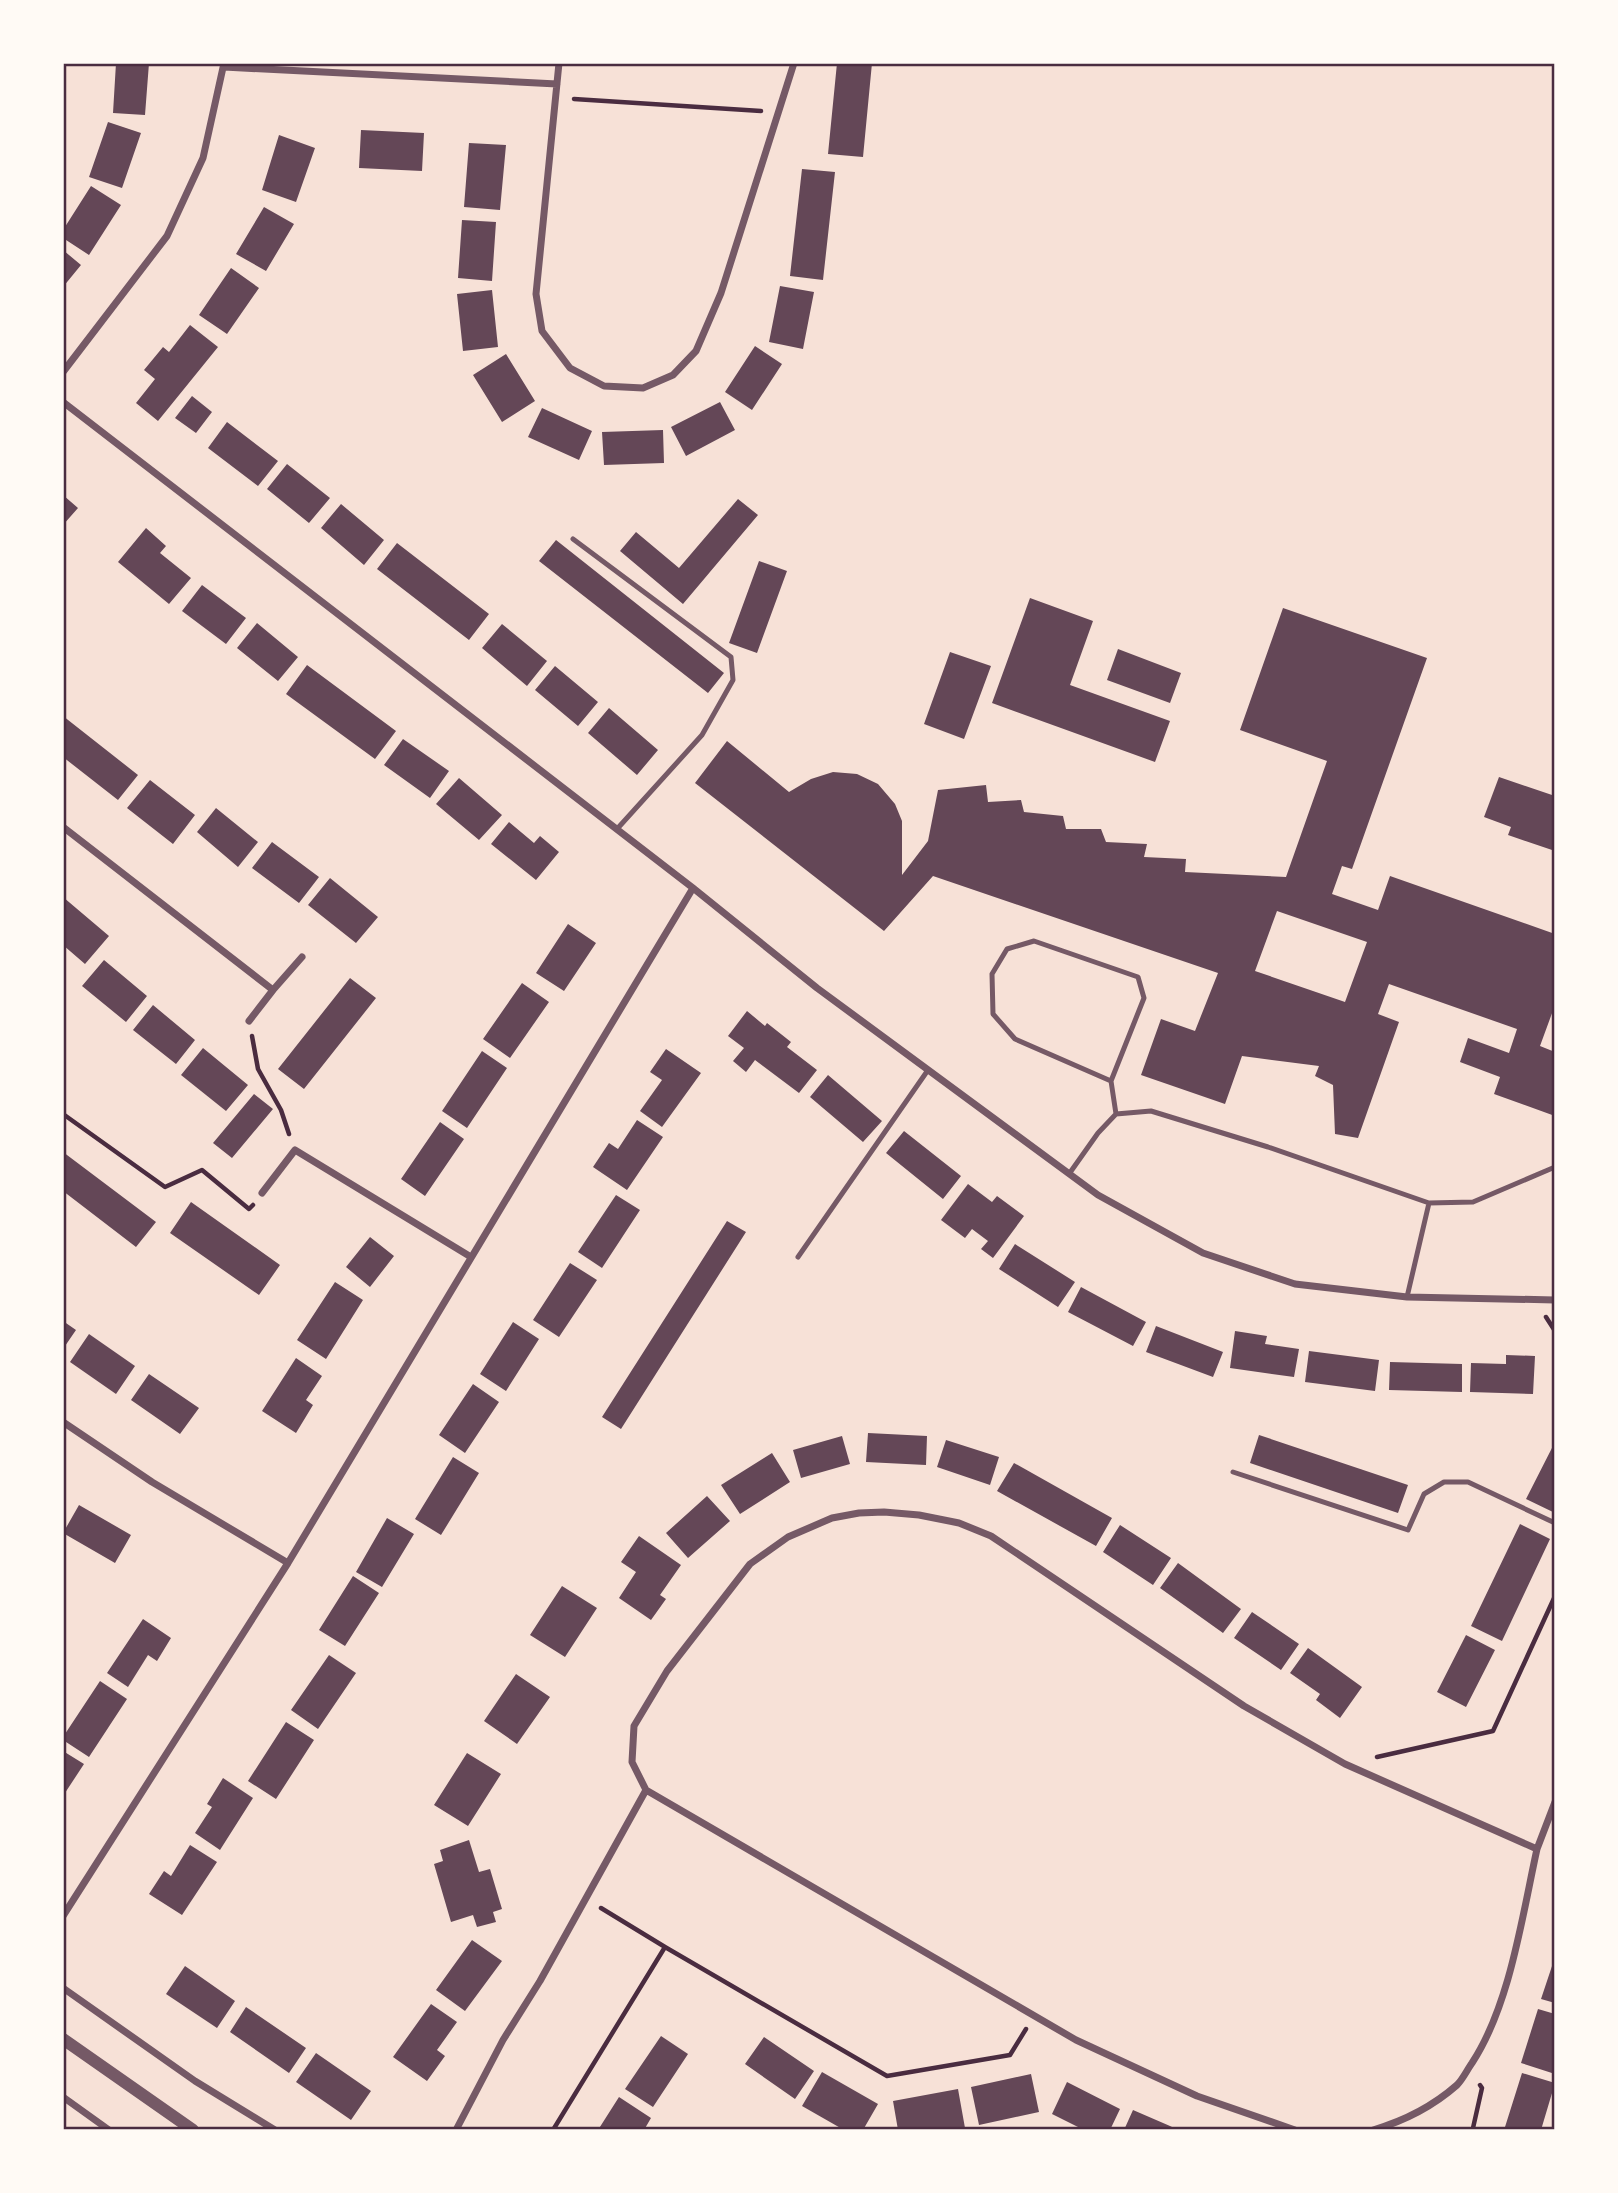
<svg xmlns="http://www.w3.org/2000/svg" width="1618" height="2193" font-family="Lora,serif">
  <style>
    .building { fill: #644757; fill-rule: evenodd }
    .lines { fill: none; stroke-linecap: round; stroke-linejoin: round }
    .path { stroke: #4a2c40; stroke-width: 4.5 }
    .service { stroke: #755966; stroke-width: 5 }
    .minor { stroke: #755966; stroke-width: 7 }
    .tertiary { stroke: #755966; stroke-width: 12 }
    .neatline { fill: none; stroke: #4a2c40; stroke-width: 2.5 }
  </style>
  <rect width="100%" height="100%" fill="#f7e1d7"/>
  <path class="building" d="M 116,63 L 149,63 L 145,115 L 113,113 Z
    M 837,63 L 872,63 L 863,157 L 828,154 Z
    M 108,122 L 141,133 L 122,188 L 89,177 Z
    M 361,130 L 424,133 L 422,171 L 359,168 Z
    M 279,135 L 315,148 L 296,202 L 262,190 Z
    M 469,143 L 506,145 L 500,210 L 464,207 Z
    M 802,169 L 835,172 L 823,280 L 790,276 Z
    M 91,186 L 121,205 L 89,255 L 63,238 L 63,230 Z
    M 264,207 L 294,224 L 266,271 L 236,254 Z
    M 462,220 L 496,222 L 492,281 L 458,278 Z
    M 63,250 L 81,265 L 63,287 Z
    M 231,268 L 259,288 L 227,334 L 199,315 Z
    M 780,286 L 814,292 L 803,349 L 769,342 Z
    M 492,290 L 498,347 L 463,351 L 457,294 Z
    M 190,325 L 218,347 L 158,421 L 136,403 L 155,379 L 144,370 L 163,347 L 169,352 Z
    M 755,346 L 782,364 L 752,410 L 725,392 Z
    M 506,354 L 535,401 L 502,422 L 473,375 Z
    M 192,396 L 212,412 L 196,433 L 175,418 Z
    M 720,402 L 735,430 L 686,456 L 671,427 Z
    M 542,408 L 592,431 L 579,460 L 528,437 Z
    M 227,422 L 278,461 L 258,486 L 208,448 Z
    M 663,430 L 664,463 L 604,465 L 602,432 Z
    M 287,464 L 330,498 L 309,523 L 267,489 Z
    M 63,495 L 78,508 L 63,525 Z
    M 738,499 L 758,515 L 683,604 L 620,551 L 636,532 L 679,568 Z
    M 341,504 L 384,540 L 364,565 L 321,528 Z
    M 146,528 L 166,546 L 160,553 L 191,578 L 169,604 L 118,562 Z
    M 556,540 L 724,673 L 708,693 L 539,561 Z
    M 397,543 L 489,614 L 469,640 L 377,569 Z
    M 759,561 L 787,571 L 757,653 L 729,643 Z
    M 202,585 L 246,618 L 226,644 L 182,611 Z
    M 1030,598 L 1093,621 L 1070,685 L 1170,721 L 1155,762 L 992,703 Z
    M 1283,608 L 1427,658 L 1352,869 L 1342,866 L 1332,894 L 1378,910 L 1390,876 L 1555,934 L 1555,1005 L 1540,1046 L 1555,1052 L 1555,1116 L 1494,1094 L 1500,1077 L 1460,1062 L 1468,1038 L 1509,1053 L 1517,1029 L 1389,984 L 1378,1014 L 1399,1022 L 1358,1138 L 1335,1134 L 1333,1085 L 1315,1076 L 1319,1066 L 1242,1056 L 1225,1104 L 1141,1075 L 1161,1019 L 1195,1031 L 1218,973 L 933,876 L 884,931 L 695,783 L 727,741 L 789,792 L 811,779 L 833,772 L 857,774 L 878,784 L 895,804 L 902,821 L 902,875 L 928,841 L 938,790 L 986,785 L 988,802 L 1021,800 L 1024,812 L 1063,816 L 1066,829 L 1101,829 L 1106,842 L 1147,844 L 1144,857 L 1186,859 L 1185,872 L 1286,877 L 1327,761 L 1240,730 ZM 1277,911 L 1367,942 L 1345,1002 L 1255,971 Z
    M 257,623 L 298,657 L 278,681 L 237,648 Z
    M 502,624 L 547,661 L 527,686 L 482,648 Z
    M 1118,649 L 1181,673 L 1170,703 L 1107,680 Z
    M 950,652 L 991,666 L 964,739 L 924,724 Z
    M 307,665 L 396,731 L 375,759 L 286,694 Z
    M 555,666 L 598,702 L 578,726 L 535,690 Z
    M 609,708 L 658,750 L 637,775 L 588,733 Z
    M 63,716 L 138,775 L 118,800 L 63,757 Z
    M 403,739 L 449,771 L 430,798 L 384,765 Z
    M 1499,777 L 1555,796 L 1555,851 L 1508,835 L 1511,827 L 1484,817 Z
    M 459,778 L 502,815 L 479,840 L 436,804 Z
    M 150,780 L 195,815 L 173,844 L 127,808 Z
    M 216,808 L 258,842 L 238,867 L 197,832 Z
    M 509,822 L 534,843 L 540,836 L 559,852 L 536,880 L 491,844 Z
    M 272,842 L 319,877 L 299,903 L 252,868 Z
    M 330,878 L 378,917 L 356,943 L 308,905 Z
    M 63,897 L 109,936 L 85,964 L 63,945 Z
    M 568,924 L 596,943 L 564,991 L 536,973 Z
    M 104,960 L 147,996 L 126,1022 L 82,986 Z
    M 350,978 L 376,998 L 304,1089 L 278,1069 Z
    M 522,983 L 549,1002 L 510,1058 L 483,1039 Z
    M 153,1005 L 195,1040 L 176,1064 L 133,1030 Z
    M 747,1011 L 765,1026 L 767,1023 L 791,1042 L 787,1047 L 817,1070 L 799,1093 L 755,1060 L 746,1072 L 733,1061 L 744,1048 L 728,1036 Z
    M 203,1048 L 248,1085 L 226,1111 L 181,1075 Z
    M 666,1049 L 701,1073 L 662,1127 L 640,1111 L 662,1080 L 650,1072 Z
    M 482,1051 L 507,1068 L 467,1128 L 442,1111 Z
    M 828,1075 L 882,1121 L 863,1142 L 810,1097 Z
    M 254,1094 L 273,1109 L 232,1158 L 213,1143 Z
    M 637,1120 L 663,1137 L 627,1190 L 593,1167 L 609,1143 L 618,1149 Z
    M 440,1122 L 464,1139 L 425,1196 L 401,1179 Z
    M 904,1131 L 961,1176 L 943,1199 L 886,1153 Z
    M 63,1152 L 156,1222 L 136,1247 L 63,1191 Z
    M 968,1184 L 992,1202 L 997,1196 L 1024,1216 L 993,1258 L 981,1249 L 988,1241 L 972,1229 L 965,1238 L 941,1220 Z
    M 616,1195 L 640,1210 L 602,1268 L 578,1252 Z
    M 191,1202 L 280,1265 L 259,1295 L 170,1233 Z
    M 727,1221 L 746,1232 L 621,1429 L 602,1417 Z
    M 370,1237 L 394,1256 L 370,1287 L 346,1267 Z
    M 1015,1244 L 1075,1282 L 1058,1307 L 999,1269 Z
    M 570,1263 L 597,1280 L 559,1337 L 533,1320 Z
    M 335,1282 L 363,1300 L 326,1359 L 297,1340 Z
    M 1081,1287 L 1146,1322 L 1133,1346 L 1068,1312 Z
    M 63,1321 L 76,1330 L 63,1349 Z
    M 513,1322 L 539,1339 L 506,1391 L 480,1374 Z
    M 1156,1326 L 1223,1352 L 1213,1377 L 1146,1352 Z
    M 1235,1331 L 1267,1336 L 1265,1344 L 1299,1349 L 1294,1377 L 1230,1368 Z
    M 89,1334 L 135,1366 L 116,1394 L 70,1362 Z
    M 1309,1351 L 1379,1360 L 1375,1391 L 1305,1382 Z
    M 1506,1355 L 1535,1356 L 1533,1394 L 1470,1392 L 1471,1363 L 1506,1364 Z
    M 296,1358 L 322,1376 L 306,1400 L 313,1405 L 296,1433 L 262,1411 Z
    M 1390,1362 L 1462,1364 L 1462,1392 L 1389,1390 Z
    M 149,1374 L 199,1408 L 180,1434 L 131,1400 Z
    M 473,1384 L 499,1402 L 465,1453 L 439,1435 Z
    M 868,1433 L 927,1436 L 926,1465 L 866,1462 Z
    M 1259,1435 L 1408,1485 L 1398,1513 L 1250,1463 Z
    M 842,1436 L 850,1464 L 801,1478 L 793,1450 Z
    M 946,1440 L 999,1457 L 990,1485 L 937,1467 Z
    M 1555,1442 L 1555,1513 L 1526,1499 Z
    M 772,1453 L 790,1482 L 740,1514 L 721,1485 Z
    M 453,1457 L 479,1473 L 441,1535 L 415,1519 Z
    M 1014,1463 L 1112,1518 L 1096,1546 L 997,1491 Z
    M 707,1496 L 730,1521 L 688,1558 L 666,1533 Z
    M 79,1505 L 131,1535 L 115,1563 L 63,1533 Z
    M 387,1518 L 414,1534 L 382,1587 L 356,1572 Z
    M 1520,1524 L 1550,1539 L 1502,1641 L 1471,1626 Z
    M 1120,1525 L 1171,1558 L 1153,1585 L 1103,1552 Z
    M 639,1536 L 681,1565 L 660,1595 L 666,1599 L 651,1620 L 619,1598 L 636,1572 L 621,1562 Z
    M 1178,1563 L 1241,1609 L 1223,1633 L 1160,1588 Z
    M 353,1576 L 379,1593 L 345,1646 L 319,1630 Z
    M 562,1586 L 597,1608 L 565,1657 L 530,1635 Z
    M 1252,1612 L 1299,1644 L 1281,1670 L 1234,1638 Z
    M 143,1619 L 171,1638 L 157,1661 L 148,1655 L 128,1687 L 107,1673 Z
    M 1466,1635 L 1495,1650 L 1466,1707 L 1437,1692 Z
    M 1308,1648 L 1362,1687 L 1340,1718 L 1316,1700 L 1320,1694 L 1290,1673 Z
    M 329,1655 L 356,1673 L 318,1729 L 291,1710 Z
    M 516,1674 L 550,1697 L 517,1744 L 484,1721 Z
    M 100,1681 L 127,1699 L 89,1757 L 63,1740 L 63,1737 Z
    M 286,1722 L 314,1740 L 276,1799 L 248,1781 Z
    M 63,1751 L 84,1764 L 63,1796 Z
    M 467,1753 L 501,1774 L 468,1826 L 434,1805 Z
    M 223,1778 L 253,1798 L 220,1850 L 195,1833 L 212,1807 L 207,1804 Z
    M 469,1840 L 479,1872 L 490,1869 L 502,1909 L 493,1912 L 496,1922 L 477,1927 L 473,1915 L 451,1922 L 434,1864 L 443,1861 L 440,1850 Z
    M 190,1845 L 217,1862 L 182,1915 L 149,1894 L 164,1871 L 171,1876 Z
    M 472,1940 L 502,1961 L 465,2011 L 436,1990 Z
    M 1554,1960 L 1555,1960 L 1555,2003 L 1541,1999 Z
    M 185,1966 L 235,2001 L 217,2028 L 166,1994 Z
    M 431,2004 L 457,2022 L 437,2050 L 445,2056 L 427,2081 L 393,2057 Z
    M 246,2007 L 306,2048 L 289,2073 L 230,2032 Z
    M 1538,2009 L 1555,2014 L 1555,2074 L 1521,2063 Z
    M 661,2036 L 688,2054 L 653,2107 L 625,2089 Z
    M 764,2037 L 814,2071 L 795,2099 L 745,2064 Z
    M 316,2053 L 371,2091 L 351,2120 L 296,2082 Z
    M 822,2072 L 878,2104 L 863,2130 L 844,2130 L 802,2106 Z
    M 1522,2073 L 1555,2083 L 1541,2130 L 1515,2130 L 1505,2127 Z
    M 1031,2074 L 1039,2112 L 979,2125 L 971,2087 Z
    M 1067,2082 L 1120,2109 L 1110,2130 L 1084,2130 L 1052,2114 Z
    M 958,2089 L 965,2128 L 954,2130 L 898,2130 L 893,2101 Z
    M 619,2097 L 651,2118 L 644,2130 L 598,2130 Z
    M 1133,2110 L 1170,2126 L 1178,2130 L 1124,2130 Z"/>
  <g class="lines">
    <path class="path" d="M 574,99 L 761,111
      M 252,1036 L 258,1069 L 281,1110 L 289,1134
      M 63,1114 L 165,1187 L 202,1170 L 249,1209 L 253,1205
      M 1546,1317 L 1555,1331
      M 1377,1757 L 1493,1731 L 1555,1596
      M 665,1947 L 887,2076 L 1010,2055 L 1026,2029
      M 553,2130 L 665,1947 L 601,1908
      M 1475,2130 L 1473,2128 L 1482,2088 L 1480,2085"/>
    <path class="service" d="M 573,539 L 731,657 L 733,680 L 702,735 L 617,829
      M 1111,1081 L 1015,1039 L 993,1014 L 992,974 L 1007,949 L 1034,941 L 1138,977 L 1144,998 L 1111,1081 L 1116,1114
      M 1069,1174 L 1098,1133 L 1116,1114 L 1151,1111 L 1268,1147 L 1429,1203 L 1473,1202 L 1555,1167
      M 798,1257 L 928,1070
      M 1407,1297 L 1429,1203
      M 1233,1472 L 1408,1530 L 1424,1494 L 1444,1482 L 1468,1482 L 1555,1523"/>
    <path class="minor" d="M 559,63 L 536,294 L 542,331 L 570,368 L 604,386 L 643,388 L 673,375 L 696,351 L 721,293 L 794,63
      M 224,67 L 557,84
      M 63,372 L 167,236 L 203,158 L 224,63
      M 63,402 L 693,888 L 817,988 L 1098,1195 L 1203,1253 L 1295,1284 L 1407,1297 L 1555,1300
      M 63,827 L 273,990
      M 249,1021 L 273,990 L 302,957
      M 262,1193 L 295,1150 L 471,1257
      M 63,1422 L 152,1482 L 288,1563
      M 1537,1849 L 1555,1802
      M 63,1916 L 288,1563 L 693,888
      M 63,1988 L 195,2081 L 275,2130
      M 63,2097 L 109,2130
      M 456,2130 L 503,2040 L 540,1981 L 646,1790
      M 1295,2130 L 1197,2096 L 1076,2040 L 646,1790 L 632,1762 L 634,1726 L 667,1671 L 750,1564 L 788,1537 L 832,1518 L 859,1513 L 884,1512 L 919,1515 L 959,1523 L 991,1536 L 1244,1706 L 1345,1764 L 1537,1849 C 1522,1917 1510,2005 1472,2063 C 1467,2070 1463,2079 1457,2085 C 1432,2107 1404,2121 1373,2130"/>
    <path class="tertiary" d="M 63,2039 L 193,2130"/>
  </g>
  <rect width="1618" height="2193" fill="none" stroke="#fffaf5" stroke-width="130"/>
  <rect x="65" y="65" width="1488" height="2063" class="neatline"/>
</svg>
